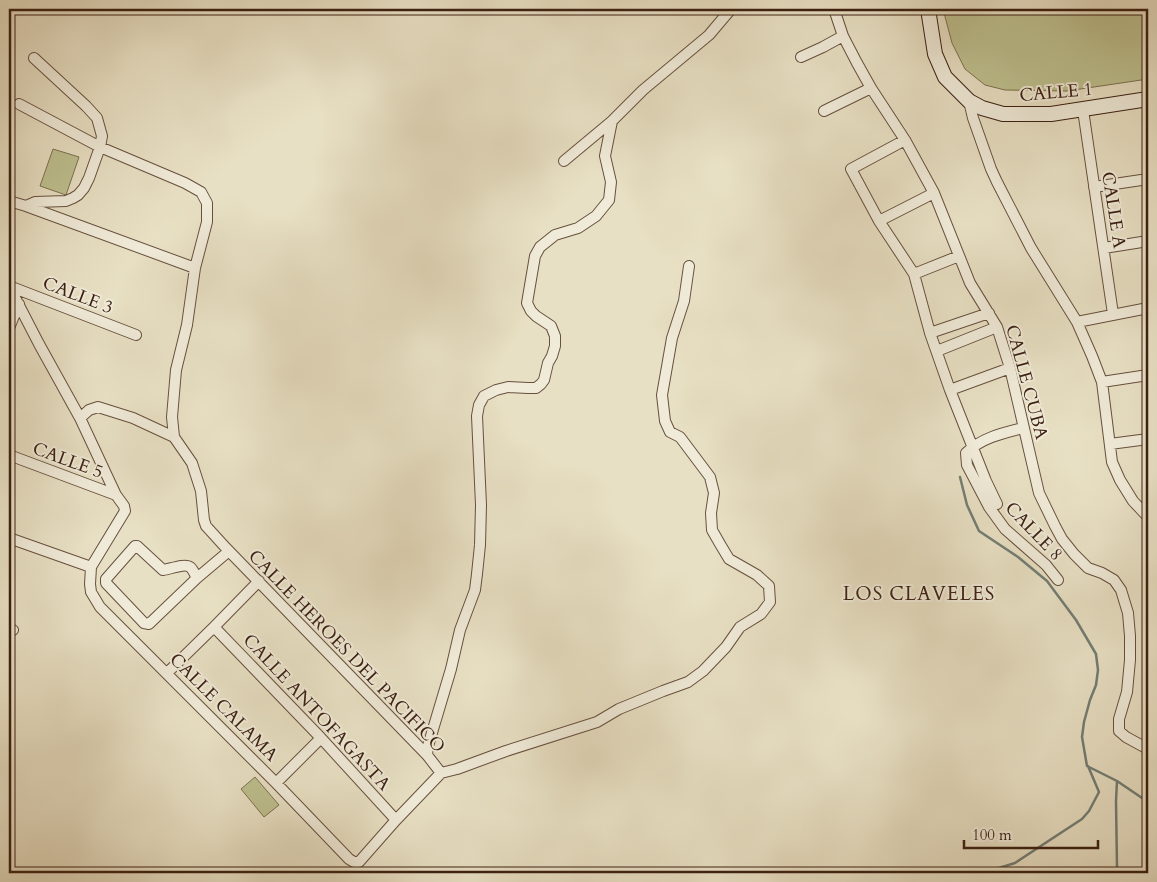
<svg xmlns="http://www.w3.org/2000/svg" width="1157" height="882" font-family="Cardo,serif">
  <style>
    .green { fill: #bec08f; stroke: #7d7050 }
    .lines { fill: none; stroke-linecap: round; stroke-linejoin: round }
    .stream { stroke: #737e75; stroke-width: 2.5 }
    .street-casing { stroke: #67503e; stroke-width: 12 }
    .secondary-casing { stroke: #3c2012; stroke-width: 16 }
    .street { stroke: #f0ebd9; stroke-width: 10 }
    .secondary { stroke: #f0ebd9; stroke-width: 14 }
    .labels { text-anchor: middle; stroke-width: 4; stroke-linejoin: round; paint-order: stroke }
    .street-label { font-size: 18px; fill: #3c2012; stroke: #f0ebd9 }
    .neighbourhood-label { font-size: 19px; letter-spacing: 1px; fill: #3c2012; stroke: #f0ebd9 }
  </style>
  <rect width="100%" height="100%" fill="#e8e0c4"/>
  <filter id="stains"><feTurbulence type="fractalNoise" baseFrequency=".004" numOctaves="4"/><feColorMatrix values="0 0 0 0 .2 0 0 0 0 .09 0 0 0 0 .02 0 0 0 .5 -.17"/></filter>
  <radialGradient id="worn" r=".72"><stop offset=".6" stop-color="#630" stop-opacity="0"/><stop offset="1" stop-color="#630" stop-opacity=".3"/></radialGradient>
  <path class="green" d="M 943,9 L 1148,9 L 1148,79 L 1067,91 L 1005,90 L 985,85 L 965,69 L 952,43 Z
    M 53,149 L 79,157 L 66,195 L 40,186 Z
    M 255,777 L 279,805 L 264,817 L 241,789 Z"/>
  <g class="lines">
    <path class="stream" d="M 960,477 L 967,505 L 979,531 L 1018,557 L 1047,581 L 1076,620 L 1096,654 L 1098,670 L 1096,685 L 1090,700 L 1084,722 L 1082,737 L 1087,766 L 1117,781 L 1148,802
      M 983,873 L 1015,863 L 1082,819 L 1089,811 L 1099,792 L 1088,766
      M 1116,873 L 1117,867 L 1116,801 L 1117,781"/>
    <g class="street-casing">
      <path id="street" d="M 834,9 L 843,36 L 857,63 L 871,88 L 905,140 L 934,193 L 970,283 L 997,327 L 1010,368 L 1039,493 L 1055,526 L 1062,539 L 1074,554 L 1088,568 L 1102,573 L 1114,580 L 1121,590 L 1128,613 L 1130,636 L 1130,660 L 1127,692 L 1119,719 L 1119,731 L 1126,737 L 1148,749
        M 801,57 L 823,47 L 843,36
        M 969,101 L 973,118 L 991,169 L 997,182 L 1031,248 L 1077,322 L 1092,356 L 1102,382 L 1112,462 L 1120,480 L 1133,501 L 1148,517
        M 19,104 L 100,147 L 185,183 L 201,192 L 207,203 L 207,222 L 195,268 L 187,325 L 176,370 L 172,417 L 174,437 L 192,463 L 201,491 L 204,520 L 206,526 L 226,548 L 427,755 L 441,773
        M 1083,110 L 1113,314
        M 824,111 L 871,88
        M 905,140 L 851,169 L 879,221 L 914,274 L 930,333 L 950,390 L 986,481 L 997,504
        M 564,161 L 612,121 L 643,90 L 709,35 L 731,9
        M 1094,187 L 1148,179
        M 9,201 L 26,206 L 195,268
        M 26,206 L 35,202 L 66,201 L 73,198 L 78,195 L 84,188 L 89,178 L 100,147 L 102,136 L 97,118 L 86,106 L 34,58
        M 879,221 L 934,193
        M 1104,248 L 1148,241
        M 914,274 L 959,256
        M 9,286 L 39,344 L 80,418 L 116,495 L 124,506 L 125,511 L 91,567 L 90,584 L 91,592 L 100,607 L 276,783 L 349,859 L 354,862 L 359,862 L 396,820 L 441,773 L 457,769 L 506,751 L 597,722 L 619,709 L 663,691 L 688,682 L 703,671 L 726,647 L 740,627 L 761,614 L 770,602 L 769,586 L 757,575 L 729,559 L 720,544 L 712,530 L 711,513 L 714,493 L 710,477 L 680,437 L 670,432 L 665,421 L 662,395 L 672,338 L 684,301 L 689,266
        M 9,286 L 136,335
        M 1077,322 L 1148,308
        M 9,328 L 19,304
        M 930,333 L 989,313
        M 937,351 L 997,327
        M 1102,382 L 1148,375
        M 950,390 L 1010,368
        M 80,418 L 89,410 L 98,407 L 133,418 L 174,437
        M 1023,428 C 1003,433 981,438 966,453 L 967,465 L 989,507 L 1005,529 L 1046,565 L 1058,580
        M 1110,444 L 1148,439
        M 9,455 L 116,495
        M 9,538 L 91,567
        M 197,578 C 195,575 193,569 190,567 C 185,563 170,569 163,570 L 137,546 L 135,546 L 106,579 L 106,583 L 144,623 L 149,624 L 197,578 L 229,551
        M 214,627 L 321,738 L 396,820
        M 9,628 L 13,630
        M 167,673 L 214,627 L 259,581
        M 427,755 L 428,746 L 451,669 L 460,630 L 475,590 L 477,574 L 480,545 L 481,505 L 477,416 L 479,405 L 484,396 L 496,390 L 508,387 L 528,388 L 536,388 L 541,384 L 544,380 L 548,363 L 552,356 L 555,346 L 555,336 L 551,326 L 536,316 L 531,311 L 527,303 L 535,256 L 540,247 L 555,235 L 578,228 L 596,216 L 609,200 L 611,182 L 605,156 L 612,121
        M 276,783 L 321,738"/>
    </g>
    <g class="secondary-casing">
      <path id="secondary" d="M 928,9 L 935,54 L 945,77 L 969,101 L 982,108 L 1003,114 L 1051,114 L 1148,99"/>
    </g>
    <use href="#street" class="street"/>
    <use href="#secondary" class="secondary"/>
  </g>
  <g class="labels">
    <g class="street-label">
      <text transform="translate(1056 92) rotate(-5)" y="6">CALLE 1</text>
      <text transform="translate(1114 210) rotate(81)" y="6">CALLE A</text>
      <text transform="translate(78 295) rotate(21)" y="6">CALLE 3</text>
      <text transform="translate(1027 382) rotate(75)" y="6">CALLE CUBA</text>
      <text transform="translate(68 460) rotate(20)" y="6">CALLE 5</text>
      <text transform="translate(1034 531) rotate(46)" y="6">CALLE 8</text>
      <text transform="translate(347 651) rotate(46)" y="6">CALLE HEROES DEL PACIFICO</text>
      <text transform="translate(224 707) rotate(45)" y="6">CALLE CALAMA</text>
      <text transform="translate(317 712) rotate(47)" y="6">CALLE ANTOFAGASTA</text>
    </g>
    <g class="neighbourhood-label">
      <text x="919" y="600">LOS CLAVELES</text>
    </g>
  </g>
  <rect width="1157" height="882" fill="none" stroke="#e8e0c4" stroke-width="30"/>
  <rect x="10" y="10" width="1137" height="862" fill="none" stroke="#3c2012" stroke-width="2.5"/>
  <rect x="15" y="15" width="1127" height="852" fill="none" stroke="#3c2012"/>
  <path d="M964 840v8h134v-8" fill="none" stroke="#3c2012" stroke-width="2.5"/>
  <text x="972" y="840" font-size="15" fill="#3c2012" stroke="#f0ebd9" stroke-width="4" paint-order="stroke">100 m</text>
  <rect width="100%" height="100%" filter="url(#stains)"/>
  <rect width="100%" height="100%" fill="url(#worn)"/>
</svg>
